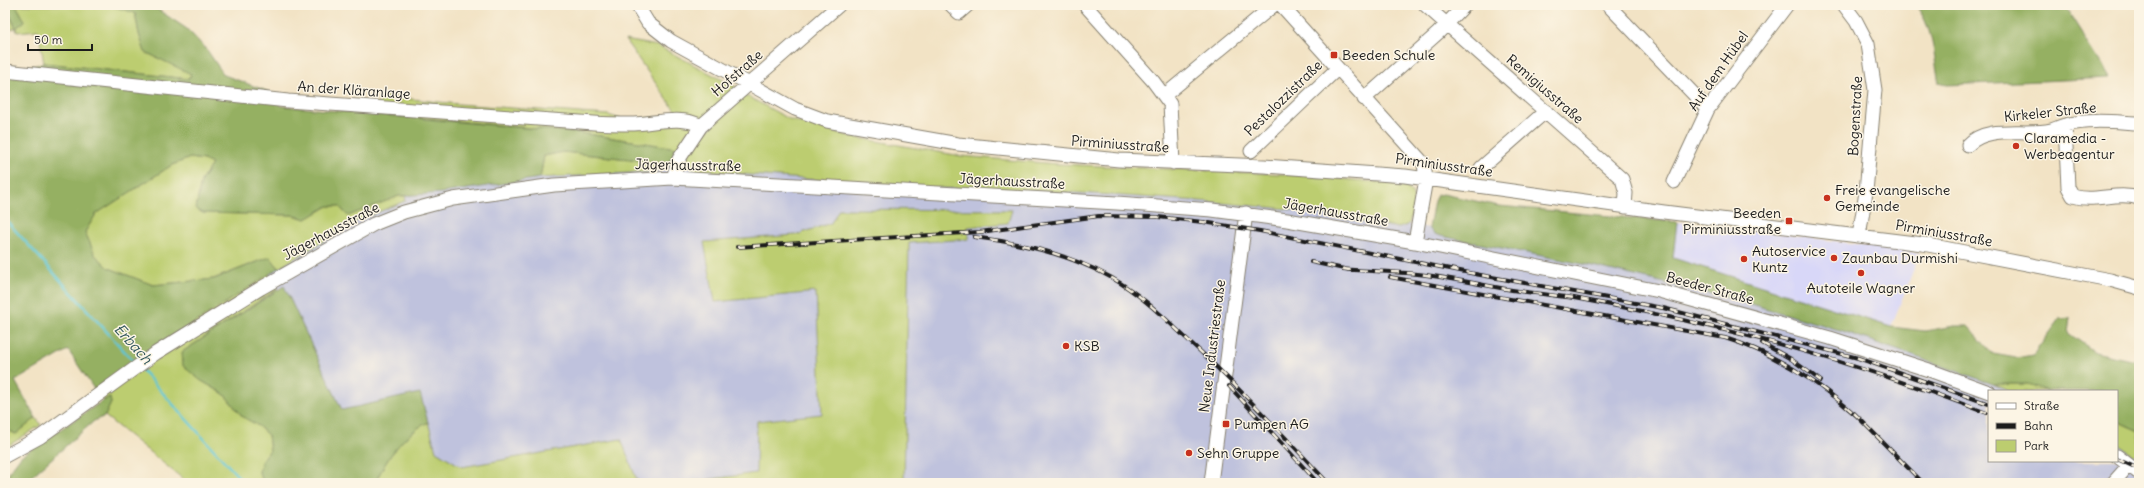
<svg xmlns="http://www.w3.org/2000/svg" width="2144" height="488" font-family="Delius,sans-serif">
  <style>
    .built { fill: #d8d7f8 }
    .industrial { fill: #bfc2dd }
    .green { fill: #bccd6f; stroke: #6c7446 }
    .forest { fill: #95b062; stroke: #58663f }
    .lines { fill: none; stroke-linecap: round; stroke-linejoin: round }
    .stream { stroke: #5cc7d6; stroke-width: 2.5 }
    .minor-casing { stroke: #878070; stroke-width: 15 }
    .minor { stroke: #fff; stroke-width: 13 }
    .rail-casing { stroke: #1c1c1c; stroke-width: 4 }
    .rail { stroke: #fcf5e5; stroke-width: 2.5; stroke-dasharray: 8; stroke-linecap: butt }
    .poi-dot { fill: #c8321e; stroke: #fcf5e5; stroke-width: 1.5 }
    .labels { text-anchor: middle; stroke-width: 3; stroke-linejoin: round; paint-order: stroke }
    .poi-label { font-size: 14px; fill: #1c1c1c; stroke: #fcf5e5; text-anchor: start }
    .street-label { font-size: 14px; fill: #1c1c1c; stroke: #fcf5e5 }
    .water-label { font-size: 15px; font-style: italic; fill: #32585d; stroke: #fcf5e5 }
  </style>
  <rect width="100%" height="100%" fill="#fcf5e5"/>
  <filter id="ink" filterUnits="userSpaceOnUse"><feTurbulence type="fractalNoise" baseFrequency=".025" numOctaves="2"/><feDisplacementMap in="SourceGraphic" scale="8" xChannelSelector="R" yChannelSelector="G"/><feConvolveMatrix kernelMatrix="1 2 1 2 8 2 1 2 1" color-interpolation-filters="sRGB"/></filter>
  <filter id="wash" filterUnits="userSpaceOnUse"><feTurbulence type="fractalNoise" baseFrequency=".012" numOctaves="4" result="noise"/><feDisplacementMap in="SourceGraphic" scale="16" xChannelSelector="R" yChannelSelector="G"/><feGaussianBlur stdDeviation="0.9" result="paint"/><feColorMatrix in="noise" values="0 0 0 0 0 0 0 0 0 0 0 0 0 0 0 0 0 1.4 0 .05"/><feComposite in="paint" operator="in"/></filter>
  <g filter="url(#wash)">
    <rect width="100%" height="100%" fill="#f2e3c5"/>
    <path class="built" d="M 1677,222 L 1799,236 L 1920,253 L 1891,327 L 1673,258 Z"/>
    <path class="industrial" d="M 709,111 L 719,119 L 690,148 L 699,171 L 911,187 L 1080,193 L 1199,201 L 1299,210 L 1399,228 L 1409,224 L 1429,228 L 1433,233 L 1441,236 L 1593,266 L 1737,300 L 1843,331 L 1932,361 L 2009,391 L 1989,391 L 1989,461 L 2117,461 L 2117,444 L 2139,458 L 2139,483 L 904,483 L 909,243 L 968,239 L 968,227 L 1008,223 L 1011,210 L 839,209 L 831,223 L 796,235 L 704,242 L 715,302 L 816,292 L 822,415 L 757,421 L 757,473 L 682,483 L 638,483 L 621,439 L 462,467 L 436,451 L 420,393 L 342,410 L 284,286 L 277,289 L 269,273 L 357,221 L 405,201 L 406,196 L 441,193 L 540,178 L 647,172 L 658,169 L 668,163 L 677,148 L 685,140 Z"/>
    <path class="green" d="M 16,5 L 109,5 L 135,12 L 139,34 L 145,52 L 191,73 L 189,79 L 44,63 L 38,30 L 17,32 L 16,28 L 5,30 L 5,8 L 16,28 L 25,21 Z
      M 625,40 L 658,46 L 736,87 L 677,148 L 581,133 L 387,114 L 377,104 L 385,96 L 457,104 L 608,115 L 624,120 L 679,116 Z
      M 747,96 L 791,120 L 853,137 L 961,156 L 1057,164 L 1281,174 L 1402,184 C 1420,195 1413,206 1409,224 L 1399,228 L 1299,210 L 1199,201 L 1080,193 L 911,187 L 699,171 C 686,167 683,161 690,148 L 741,98 Z
      M 563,152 L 668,163 L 659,169 L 647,172 L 540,178 L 544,156 Z
      M 190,158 L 204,160 L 212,164 L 201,181 L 196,209 L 203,213 L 292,215 L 306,219 L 328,206 L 339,206 L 348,216 L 399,196 L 406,196 L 405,201 L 357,221 L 279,268 L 270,257 L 213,279 L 153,285 L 109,268 L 95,255 L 85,232 L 96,214 L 172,165 Z
      M 839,209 L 1012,210 L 1008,223 L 968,227 L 969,239 L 909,243 L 904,483 L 682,483 L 756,473 L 757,421 L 822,414 L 816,292 L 715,302 L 704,242 L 796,235 L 831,223 Z
      M 269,273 L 277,289 L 182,352 L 200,380 L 224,394 L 243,417 L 257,425 L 268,435 L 270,450 L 262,461 L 259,472 L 264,483 L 188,483 L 105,416 L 111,403 L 110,398 L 104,400 L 94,389 Z
      M 1993,384 L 2028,384 L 2046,391 L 2009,391 Z
      M 36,418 L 41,425 L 5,448 L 5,429 L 16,434 Z
      M 2117,421 L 2139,431 L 2139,458 L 2117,444 Z
      M 428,422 L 436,451 L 462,467 L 621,439 L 638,483 L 375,483 C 387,457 403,435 428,422 Z"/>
    <path class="forest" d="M 5,5 L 16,5 L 25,21 L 16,28 Z
      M 109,5 L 151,5 L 187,29 L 207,50 L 224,75 L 267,91 L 282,106 L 581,133 L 677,148 L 668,163 L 563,152 L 544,156 L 540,178 L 441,193 L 399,196 L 348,216 L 339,206 L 328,206 L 306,219 L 292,215 L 203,213 L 196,209 L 201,181 L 212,164 L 204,160 L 190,158 L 172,165 L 96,214 L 85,232 L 95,255 L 109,268 L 153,285 L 214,279 L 270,257 L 279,268 L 94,389 L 68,350 L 15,381 L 36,418 L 16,434 L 5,429 L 5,73 L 44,63 L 189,79 L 191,74 L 145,52 L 139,34 L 135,13 Z
      M 1915,5 L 2064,5 L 2110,78 L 1947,85 L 1939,83 C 1934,57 1933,25 1915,5 Z
      M 1443,194 L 1499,206 L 1677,222 L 1673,258 L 1891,327 L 1925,331 L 1954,326 L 1968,326 L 1993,354 L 2016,358 L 2033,355 L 2060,319 L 2070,318 L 2068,333 L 2095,352 L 2139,362 L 2139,431 L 2117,421 L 2117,391 L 2046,391 L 2028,384 L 1993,384 L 1843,331 L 1737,300 L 1593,266 L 1441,236 L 1433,233 L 1429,228 L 1434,201 L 1437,195 Z
      M 284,286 L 342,410 L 420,393 L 428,422 C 403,435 387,457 375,483 L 264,483 L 259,472 L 262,461 L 270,450 L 268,435 L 257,425 L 243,417 L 224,394 L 200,380 L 183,366 L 182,352 Z
      M 110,398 L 111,403 L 105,416 L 94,421 L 24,483 L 8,483 L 9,472 L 21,456 L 104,400 Z"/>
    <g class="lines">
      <path class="stream" d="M 5,219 L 135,363
        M 141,369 L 244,483"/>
    </g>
  </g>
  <g filter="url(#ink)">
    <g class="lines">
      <g class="minor-casing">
        <path id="minor" d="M 637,5 L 648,23 L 671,41 L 795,109 L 827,121 L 958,144 L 1119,160 L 1264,166 L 1405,176 L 1664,212 L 1923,244 L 2110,280 L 2139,288
          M 951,5 L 959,13 L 968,5
          M 1085,5 L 1153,81 L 1170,104 L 1173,163
          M 1281,5 L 1424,164 L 1426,179 L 1415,242
          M 1425,5 L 1622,179 L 1626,193 L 1625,207
          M 1608,5 L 1708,109
          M 1844,5 L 1856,21 L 1868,44 L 1875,90 L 1866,192 L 1859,236
          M 5,71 L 288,101 L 594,123 C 607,124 621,124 634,124 C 655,123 682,115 701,126
          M 1165,95 L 1274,5
          M 1364,99 L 1438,33 L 1465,5
          M 2065,125 L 2068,187 L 2073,196 C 2094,203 2117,191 2139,198
          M 1968,145 C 1988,124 2025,136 2051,130 C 2056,129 2060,126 2065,125 C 2088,119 2116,122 2139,123
          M 1251,151 L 1337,69
          M 1481,168 L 1546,111
          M 673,178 L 679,159 L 701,126 L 839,5
          M 1674,182 L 1708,109 L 1787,5
          M 5,456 L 40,437 L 156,353 L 261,288 L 374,224 L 404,212 L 453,199 L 554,185 L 673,178 L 1117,203 L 1212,210 L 1287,220 L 1415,242 L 1659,291 L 1830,338 L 1929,370 L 1989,392
          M 2117,456 L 2139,473
          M 1211,483 L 1246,213
          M 2113,483 L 2129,465"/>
      </g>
      <use href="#minor" class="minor"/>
      <g class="rail-casing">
        <path id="rail" d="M 974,237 C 1022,243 1069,254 1112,278 C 1147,298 1172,326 1201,352 C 1245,394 1286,438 1328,483
          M 737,247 L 980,232 L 1099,216 L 1158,217 L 1203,222 L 1260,231 L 1475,274 L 1663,308 L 1858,358 L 1989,404
          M 1311,262 L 1349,270
          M 1343,269 C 1371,272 1399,271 1426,275 C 1455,279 1483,285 1512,290 C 1532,293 1553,295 1574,298 C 1715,323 1854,361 1987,413
          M 1390,277 L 1725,338 C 1774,353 1820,383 1858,417
          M 1762,343 L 1791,359 L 1821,381
          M 1229,386 L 1318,483
          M 1854,413 L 1923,483
          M 2117,459 L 2139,469"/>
      </g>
      <use href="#rail" class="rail"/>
    </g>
  </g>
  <g class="poi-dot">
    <rect x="1330" y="51" width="8" height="8" rx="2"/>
    <circle cx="2016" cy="146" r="4"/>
    <circle cx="1827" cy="198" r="4"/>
    <rect x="1785" y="217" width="8" height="8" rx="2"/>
    <circle cx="1834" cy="258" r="4"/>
    <circle cx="1744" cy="259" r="4"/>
    <circle cx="1861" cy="273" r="4"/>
    <circle cx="1066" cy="346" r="4"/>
    <rect x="1222" y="420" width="8" height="8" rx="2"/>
    <circle cx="1189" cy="453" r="4"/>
  </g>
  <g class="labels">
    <g class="poi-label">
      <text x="1342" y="60">Beeden Schule</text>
      <text x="2024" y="143">Claramedia -<tspan x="2024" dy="16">Werbeagentur</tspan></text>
      <text x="1835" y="195">Freie evangelische<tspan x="1835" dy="16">Gemeinde</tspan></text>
      <text x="1781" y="218" text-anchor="end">Beeden<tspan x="1781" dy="16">Pirminiusstraße</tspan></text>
      <text x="1752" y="256">Autoservice<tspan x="1752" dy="16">Kuntz</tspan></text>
      <text x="1842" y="263">Zaunbau Durmishi</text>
      <text x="1861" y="293" text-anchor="middle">Autoteile Wagner</text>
      <text x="1074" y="351">KSB</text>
      <text x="1234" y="429">Pumpen AG</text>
      <text x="1197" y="458">Sehn Gruppe</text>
    </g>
    <g class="street-label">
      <text transform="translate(1718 71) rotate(-55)" y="5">Auf dem Hübel</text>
      <text transform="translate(737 73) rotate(-41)" y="5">Hofstraße</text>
      <text transform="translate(1545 89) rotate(41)" y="5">Remigiusstraße</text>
      <text transform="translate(354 90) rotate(4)" y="5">An der Kläranlage</text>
      <text transform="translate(1283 98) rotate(-44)" y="5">Pestalozzistraße</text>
      <text transform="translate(2050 112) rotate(-6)" y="5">Kirkeler Straße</text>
      <text transform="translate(1855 116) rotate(-87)" y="5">Bogenstraße</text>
      <text transform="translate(1120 144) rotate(4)" y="5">Pirminiusstraße</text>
      <text transform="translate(688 165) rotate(1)" y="5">Jägerhausstraße</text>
      <text transform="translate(1444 165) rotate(8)" y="5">Pirminiusstraße</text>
      <text transform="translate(1012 181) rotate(3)" y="5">Jägerhausstraße</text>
      <text transform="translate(1336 212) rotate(10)" y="5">Jägerhausstraße</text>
      <text transform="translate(331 231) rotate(-28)" y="5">Jägerhausstraße</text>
      <text transform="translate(1944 233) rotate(10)" y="5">Pirminiusstraße</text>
      <text transform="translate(1710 288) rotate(15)" y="5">Beeder Straße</text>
      <text transform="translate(1212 346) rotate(-83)" y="5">Neue Industriestraße</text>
    </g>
    <g class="water-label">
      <text transform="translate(133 344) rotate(48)" y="5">Erbach</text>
    </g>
  </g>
  <rect width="2144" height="488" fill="none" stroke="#fcf5e5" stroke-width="20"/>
  <rect x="1988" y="390" width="130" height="72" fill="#fcf5e5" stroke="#a29e95"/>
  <rect x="1996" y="403" width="20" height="6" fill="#ffffff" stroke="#a29e95"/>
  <text x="2024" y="410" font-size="12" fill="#1c1c1c">Straße</text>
  <rect x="1996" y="423" width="20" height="6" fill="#1c1c1c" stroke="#a29e95"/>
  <text x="2024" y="430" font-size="12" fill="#1c1c1c">Bahn</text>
  <rect x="1996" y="440" width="20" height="12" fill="#bccd6f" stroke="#a29e95"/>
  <text x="2024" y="450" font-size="12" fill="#1c1c1c">Park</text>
  <path d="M28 44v6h64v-6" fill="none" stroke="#1c1c1c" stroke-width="2"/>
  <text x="34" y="44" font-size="12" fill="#1c1c1c" stroke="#fcf5e5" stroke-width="3" paint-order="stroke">50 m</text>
</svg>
